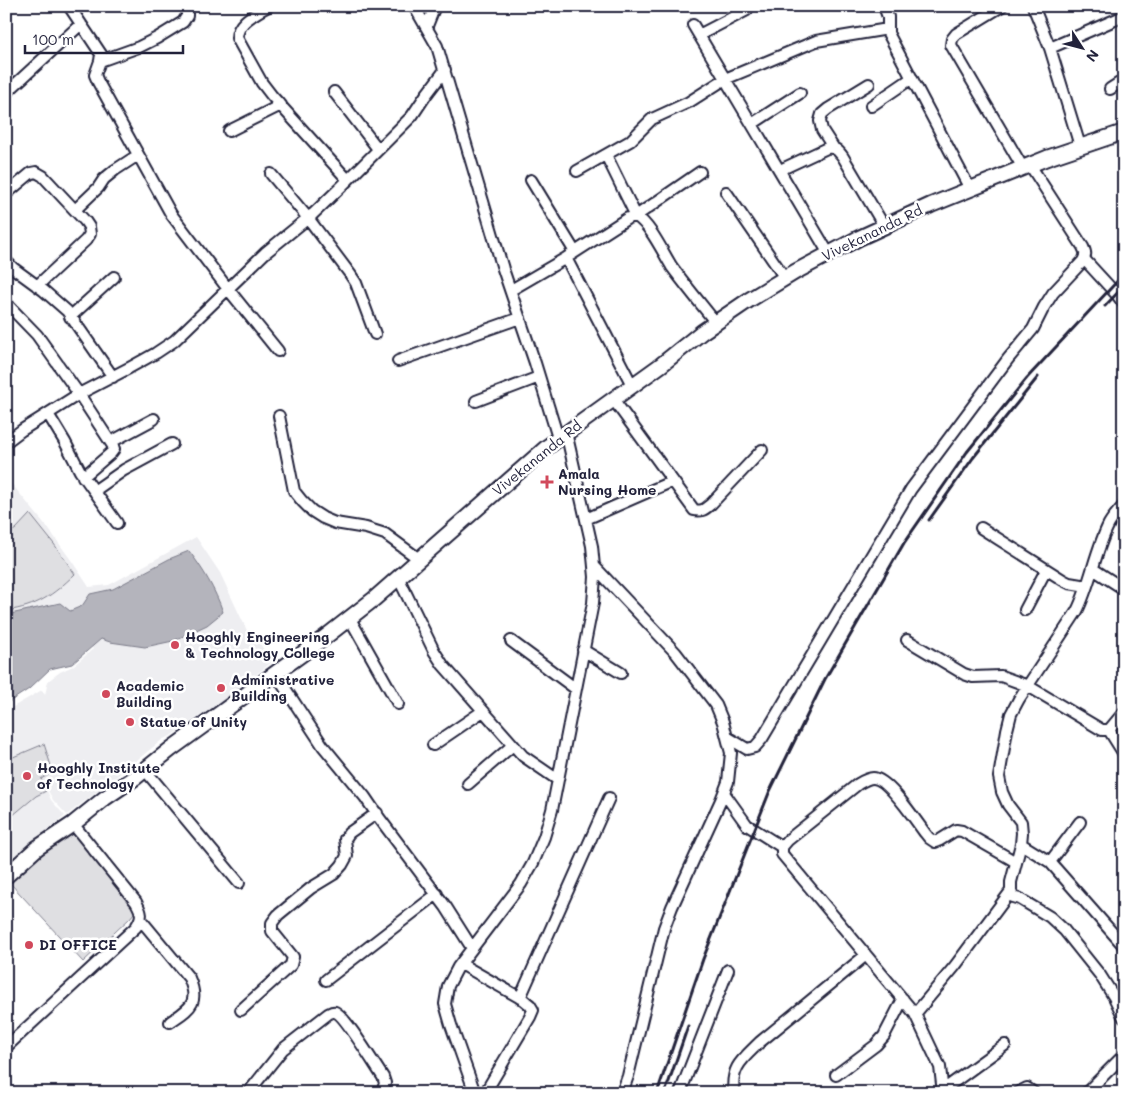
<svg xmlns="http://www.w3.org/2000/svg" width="1130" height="1099" font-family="Mali,sans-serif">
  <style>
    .built { fill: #eeeef1 }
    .green { fill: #dfdfe2; stroke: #80808e }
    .water { fill: #b4b4bc; stroke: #7a7a88 }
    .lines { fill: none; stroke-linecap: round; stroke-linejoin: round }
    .street-casing { stroke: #22223b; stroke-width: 14 }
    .secondary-casing { stroke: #22223b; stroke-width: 18 }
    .street { stroke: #fff; stroke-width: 10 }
    .secondary { stroke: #fff; stroke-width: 14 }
    .rail { stroke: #22223b; stroke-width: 3 }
    .poi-dot { fill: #d1495b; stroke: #fff; stroke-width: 2 }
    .labels { text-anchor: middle; stroke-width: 5; stroke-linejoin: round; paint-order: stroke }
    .street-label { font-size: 14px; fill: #22223b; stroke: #fff }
    .poi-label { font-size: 14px; font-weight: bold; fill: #22223b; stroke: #fff; text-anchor: start }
  </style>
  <rect width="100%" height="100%" fill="#fff"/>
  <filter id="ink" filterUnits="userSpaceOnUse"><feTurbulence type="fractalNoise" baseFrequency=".02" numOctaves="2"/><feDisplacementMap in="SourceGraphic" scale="10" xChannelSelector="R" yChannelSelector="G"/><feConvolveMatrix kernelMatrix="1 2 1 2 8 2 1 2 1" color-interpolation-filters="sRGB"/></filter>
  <g filter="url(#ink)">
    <path class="built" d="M 6,477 L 48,528 L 71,560 L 89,587 L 109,585 L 196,537 L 220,573 L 251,639 L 257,639 L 272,662 L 222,701 L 169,737 L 163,739 L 126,769 L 67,815 L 53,800 L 42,779 L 51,800 L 65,816 L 6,866 L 6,711 L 42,690 L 45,695 L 48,681 L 60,672 L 73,666 L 93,649 L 72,618 L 6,615 Z"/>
    <path class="green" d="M 30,514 L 54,544 L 75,574 C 52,596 38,606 6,611 L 6,535 L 16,529 Z
      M 44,744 L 53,772 L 41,779 L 46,791 L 36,796 L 6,821 L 6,760 Z
      M 73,826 L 136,908 L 134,913 L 130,918 L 83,962 L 10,883 Z"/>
    <path class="water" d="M 189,551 C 203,569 215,589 223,612 L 207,625 L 173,641 L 145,647 L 110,642 L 101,639 L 72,664 L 50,669 L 29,689 L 6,704 L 6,615 L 60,603 L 70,611 L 82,606 L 90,594 L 113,589 L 169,559 Z"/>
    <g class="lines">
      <g class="street-casing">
        <path id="street" d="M 69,6 L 101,54 L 100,61 L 95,75 L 98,82 L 171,214 L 228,289 L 278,351
          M 268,6 C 255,14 237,22 237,38 L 262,83 L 272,96 L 348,180
          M 414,6 L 437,46 L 503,269 L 535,363 L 558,438
          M 884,6 L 888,17 L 888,33 L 970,189
          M 1002,6 L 956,34 L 952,39 L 951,45 L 1023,168
          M 1033,6 L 1050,48 L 1080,146
          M 693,25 L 829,254
          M 427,26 L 435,6
          M 699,35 L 747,10
          M 1050,48 L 1124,16
          M 100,61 L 139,47 L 157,38 L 183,22 L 187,16 L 187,6
          M 1110,89 L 1124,80
          M 334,92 L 378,149
          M 6,93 L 81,24
          M 871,106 L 912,78
          M 752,124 L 800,93
          M 229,131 L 281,105
          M 833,147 L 822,130 L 820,121 L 822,114 L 828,109 L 869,84
          M 606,155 L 636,216 L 700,172
          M 780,170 L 827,148 C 835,147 838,150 843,157 L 884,226
          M 577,171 L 630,141 L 652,119 L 689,102 L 725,79 L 816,41 L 888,29
          M 271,174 L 308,218 L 350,274 L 356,283 L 375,334
          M 531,180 L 575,252
          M 726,192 L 785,278
          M 6,194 L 31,173 L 36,172 L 43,176 L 85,221 L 89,227 L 90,234 L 86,240 L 37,286
          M 75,210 L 98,188 L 104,179 L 115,170 L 138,155
          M 566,258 L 632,385
          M 1084,259 L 1118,296 L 1124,304
          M 6,261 L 13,268 L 43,290 L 67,311 L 113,377
          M 511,290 L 566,258 L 628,218 L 636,216 C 651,226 662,251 672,267 C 686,286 701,304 716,323
          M 6,303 L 37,335 L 79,394 L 113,446 L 114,449 L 111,453 L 83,477
          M 70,317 L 114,277
          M 398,361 L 520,318
          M 613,399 L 694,510 C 702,512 705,509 711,504 L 762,450
          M 476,401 L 539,377
          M 48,414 L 65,442 L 80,471 L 117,523
          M 279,416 L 294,491 L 302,501 L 312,511 L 323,518 L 335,523 L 366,528 L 385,534 L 419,559
          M 6,442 L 22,430 L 79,394 L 129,368 L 156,353 L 174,341 L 265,253 L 313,214 L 341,187 L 412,116 L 426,95 L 445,70
          M 111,442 L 154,419
          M 94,491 L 124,470 L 172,444
          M 1124,505 C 1119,511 1113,517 1109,524 C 1095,551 1091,583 1077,611 L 1019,699 L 1011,714 L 1007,730 L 999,777 L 1002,792 L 1008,805 L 1021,822 L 1022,833 L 1021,844 L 1011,882 L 1011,891 L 1013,897 L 1020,899 L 1050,917 L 1064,930 L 1100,975 L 1114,997 L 1124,1018
          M 586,519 L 673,481
          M 981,528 L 1063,580 L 1069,583 L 1087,586
          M 594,566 L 676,653 L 716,705 L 723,722 L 731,753 L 728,782 L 721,800 L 672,907 L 664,928 L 628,1076 L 622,1093
          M 1093,569 L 1124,589
          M 398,577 L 434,651 L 443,665 L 523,756 L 558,780
          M 1025,610 L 1046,570
          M 349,617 L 398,704
          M 907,640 L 964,674 L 973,677 L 1001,676 L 1028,686 L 1102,730 L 1109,730 L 1124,712
          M 511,641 L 576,689
          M 583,650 L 621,673
          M 275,673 L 323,746 L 365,797 L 380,819 L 446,907 L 472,948
          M 1109,730 L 1124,754
          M 727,737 L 747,749 L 755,747 L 762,739 L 911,489 L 1008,359 L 1033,329 L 1044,307 L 1053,293 L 1083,261 C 1086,255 1086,253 1083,247 L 1030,165
          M 433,745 L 483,711
          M 145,770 L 239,883
          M 468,784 L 513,745
          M 724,793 L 747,825 L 782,847
          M 1021,844 L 1050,862 L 1124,946
          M 1050,862 L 1080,822
          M 141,920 L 189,978 C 200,1004 190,1008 170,1022
          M 461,964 L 524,1000 L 530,1005 L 533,1010 L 530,1017 L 485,1093
          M 326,980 L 437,894
          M 520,998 L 609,798
          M 241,1010 L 291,965 L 293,957 L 272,931 L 272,923 L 278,915 L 311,888 L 334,874 L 342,865 L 347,856 L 345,839 L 349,833 L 377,813
          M 915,1014 L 955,966 L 1011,891
          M 6,1047 L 136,927 C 143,916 142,913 136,902 L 73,824
          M 836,1075 L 876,1045 L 884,1036 L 903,999
          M 943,1090 L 1005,1045
          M 248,1093 L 283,1049 L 328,1014 C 330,1013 333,1011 335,1012 C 344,1014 376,1067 383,1077 L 385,1083 L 382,1093
          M 475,1093 L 451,1025 L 445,1004 L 448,986 L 458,967 L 521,884 L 533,863 L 544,837 L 552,810 L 593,603 L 595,577 L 592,546 L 566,432
          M 680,1093 L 728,970
          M 734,1093 C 730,1067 743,1059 760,1042 L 866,955
          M 943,1093 L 940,1067 L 915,1014 L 787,860 L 782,854 L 782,847 L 788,840 L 858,784 C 863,781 868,778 873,778 C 888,778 916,821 925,833 L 929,838 L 935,842 L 940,840 L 956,830 L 962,831 L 1016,862
          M 1017,1093 L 1027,1088 L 1034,1093
          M 1086,1093 L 1124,1055"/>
      </g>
      <g class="secondary-casing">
        <path id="secondary" d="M 6,876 L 37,848 L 73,824 L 105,798 L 136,777 L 171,749 L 324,638 L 374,599 L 547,447 L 661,365 L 702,332 L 749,300 L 795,272 L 859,238 L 931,205 L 1047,158 L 1124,132"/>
      </g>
      <use href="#street" class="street"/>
      <use href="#secondary" class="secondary"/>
      <path class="rail" d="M 1105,306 L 1124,286
        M 929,520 L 973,458 L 1038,377
        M 657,1093 L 703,959 L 769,793 L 825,679 L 904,543 L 967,452 L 1027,378 L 1124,274
        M 665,1093 L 688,1026"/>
    </g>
  </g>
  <g class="poi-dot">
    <path d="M544.5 474.5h5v5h5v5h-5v5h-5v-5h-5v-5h5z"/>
    <circle cx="175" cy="645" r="5"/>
    <circle cx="221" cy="688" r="5"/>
    <circle cx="106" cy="694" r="5"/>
    <circle cx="130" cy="722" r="5"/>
    <circle cx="27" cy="776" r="5"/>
    <circle cx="29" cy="945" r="5"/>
  </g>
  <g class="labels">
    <g class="street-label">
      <text transform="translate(872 233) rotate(-26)" y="5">Vivekananda Rd</text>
      <text transform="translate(537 458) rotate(-39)" y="5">Vivekananda Rd</text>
    </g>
    <g class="poi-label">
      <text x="558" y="479">Amala<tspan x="558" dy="16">Nursing Home</tspan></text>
      <text x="185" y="642">Hooghly Engineering<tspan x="185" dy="16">&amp; Technology College</tspan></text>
      <text x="231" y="685">Administrative<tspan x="231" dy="16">Building</tspan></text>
      <text x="116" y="691">Academic<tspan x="116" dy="16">Building</tspan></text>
      <text x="140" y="727">Statue of Unity</text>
      <text x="37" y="773">Hooghly Institute<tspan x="37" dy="16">of Technology</tspan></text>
      <text x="39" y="950">DI OFFICE</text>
    </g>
  </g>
  <rect width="1130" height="1099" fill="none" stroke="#fff" stroke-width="25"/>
  <rect x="12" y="12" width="1105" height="1074" fill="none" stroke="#22223b" stroke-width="2" filter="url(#ink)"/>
  <g transform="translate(1082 48) rotate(126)" stroke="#ffffff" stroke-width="4" paint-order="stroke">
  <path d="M0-4L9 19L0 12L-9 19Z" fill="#22223b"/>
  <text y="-8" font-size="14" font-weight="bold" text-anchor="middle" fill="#22223b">N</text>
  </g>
  <path d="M25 45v8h158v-8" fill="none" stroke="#22223b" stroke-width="2.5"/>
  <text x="32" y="45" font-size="15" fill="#22223b" stroke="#ffffff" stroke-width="4" paint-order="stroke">100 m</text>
</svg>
